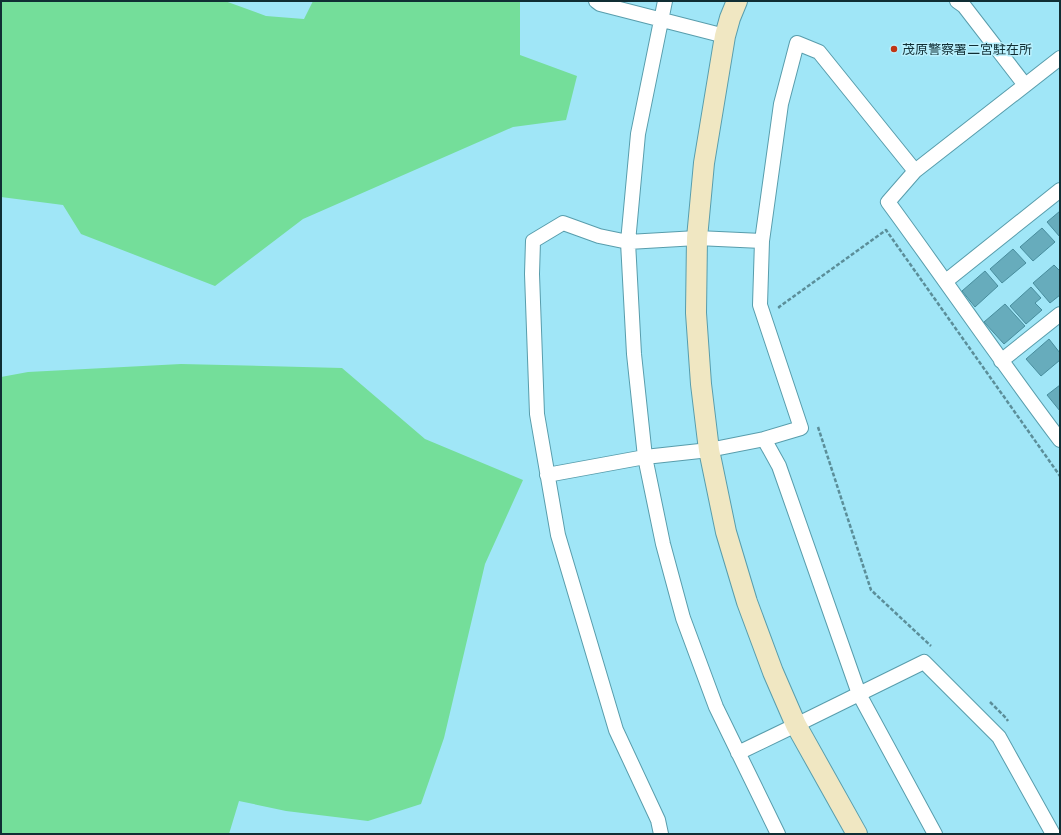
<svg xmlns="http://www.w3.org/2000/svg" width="1061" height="835" font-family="'Golos Text','Noto Sans JP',sans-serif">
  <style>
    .green { fill: #74de9a }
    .building { fill: #67acbc; stroke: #488d9d }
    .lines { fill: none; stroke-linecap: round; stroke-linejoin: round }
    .street-casing { stroke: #589dac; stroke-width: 16 }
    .secondary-casing { stroke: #589dac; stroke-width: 22 }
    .path { stroke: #5b8e99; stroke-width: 2.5; stroke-dasharray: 4 2; stroke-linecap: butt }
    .street { stroke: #fff; stroke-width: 14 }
    .secondary { stroke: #f0e7c2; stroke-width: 20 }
    .poi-dot { fill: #c03515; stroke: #baf1fe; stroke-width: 1.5 }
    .labels { text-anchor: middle; stroke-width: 3; stroke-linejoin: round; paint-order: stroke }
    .poi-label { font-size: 13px; fill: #102e34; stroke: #baf1fe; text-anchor: start }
  </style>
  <rect width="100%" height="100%" fill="#a0e6f7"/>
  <path class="green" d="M 1,1 L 225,1 L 266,16 L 304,19 L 313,1 L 520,1 L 520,55 L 577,76 L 566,120 L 513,127 L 303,219 L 215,286 L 81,234 L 63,205 L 1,197 Z
    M 181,364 L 342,368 L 425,439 L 523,480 L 485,564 L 444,738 L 421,804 L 368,821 L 286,811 L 239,801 L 229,834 L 1,834 L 1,377 L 28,372 Z"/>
  <path class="building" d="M 1060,211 L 1060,237 L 1047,222 Z
    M 1042,228 L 1055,242 L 1033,261 L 1020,247 Z
    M 1013,249 L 1026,263 L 1002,283 L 990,269 Z
    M 1054,265 L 1060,271 L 1060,295 L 1050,303 L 1033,283 Z
    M 985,271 L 998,286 L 975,307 L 962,291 Z
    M 1031,287 L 1041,298 L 1035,303 L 1042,310 L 1026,324 L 1010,306 Z
    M 1005,304 L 1025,326 L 1004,344 L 984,322 Z
    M 1049,339 L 1060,353 L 1060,360 L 1041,376 L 1026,359 Z
    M 1060,385 L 1060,411 L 1047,395 Z"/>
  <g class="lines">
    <g class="street-casing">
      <path id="street" d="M 596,1 L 600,4 L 725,36
        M 957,1 L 964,6 L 1025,85
        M 1060,58 L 915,171 L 888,202 C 946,281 1001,362 1060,440
        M 762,241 L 697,238 L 628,242 L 634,354 L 645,457 L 663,544 L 683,618 L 716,707 L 778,834
        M 946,281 L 1060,190
        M 1001,361 L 1060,314
        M 764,439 L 779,466 L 859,694 L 935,834
        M 547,475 L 645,457 L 709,450 L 764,439 L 801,428 L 760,305 L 762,241 L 781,104 L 797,43 L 819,52 L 915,171
        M 738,753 L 796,725 L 924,662 L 999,737 L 1053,834
        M 661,834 L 658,820 L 616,730 L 558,535 L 537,414 L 532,274 L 533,241 L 563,223 L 599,236 L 628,242 L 638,134 L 665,1"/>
    </g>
    <g class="secondary-casing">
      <path id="secondary" d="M 737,1 L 730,18 L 725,36 L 704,163 L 697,238 L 696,313 L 701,384 L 709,450 L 726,532 L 747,602 L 773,672 L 796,725 L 857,834"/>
    </g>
    <path class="path" d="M 780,308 L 779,307 L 886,230 L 1060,476
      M 818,427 L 871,590 L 931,646
      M 990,702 L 1006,718 L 1008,721"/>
    <use href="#street" class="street"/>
    <use href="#secondary" class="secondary"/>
  </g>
  <circle class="poi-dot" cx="894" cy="49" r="4"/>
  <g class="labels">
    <g class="poi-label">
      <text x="902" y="54">茂原警察署二宮駐在所</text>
    </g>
  </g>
  <rect width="1061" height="835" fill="none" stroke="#102e34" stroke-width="4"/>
</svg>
